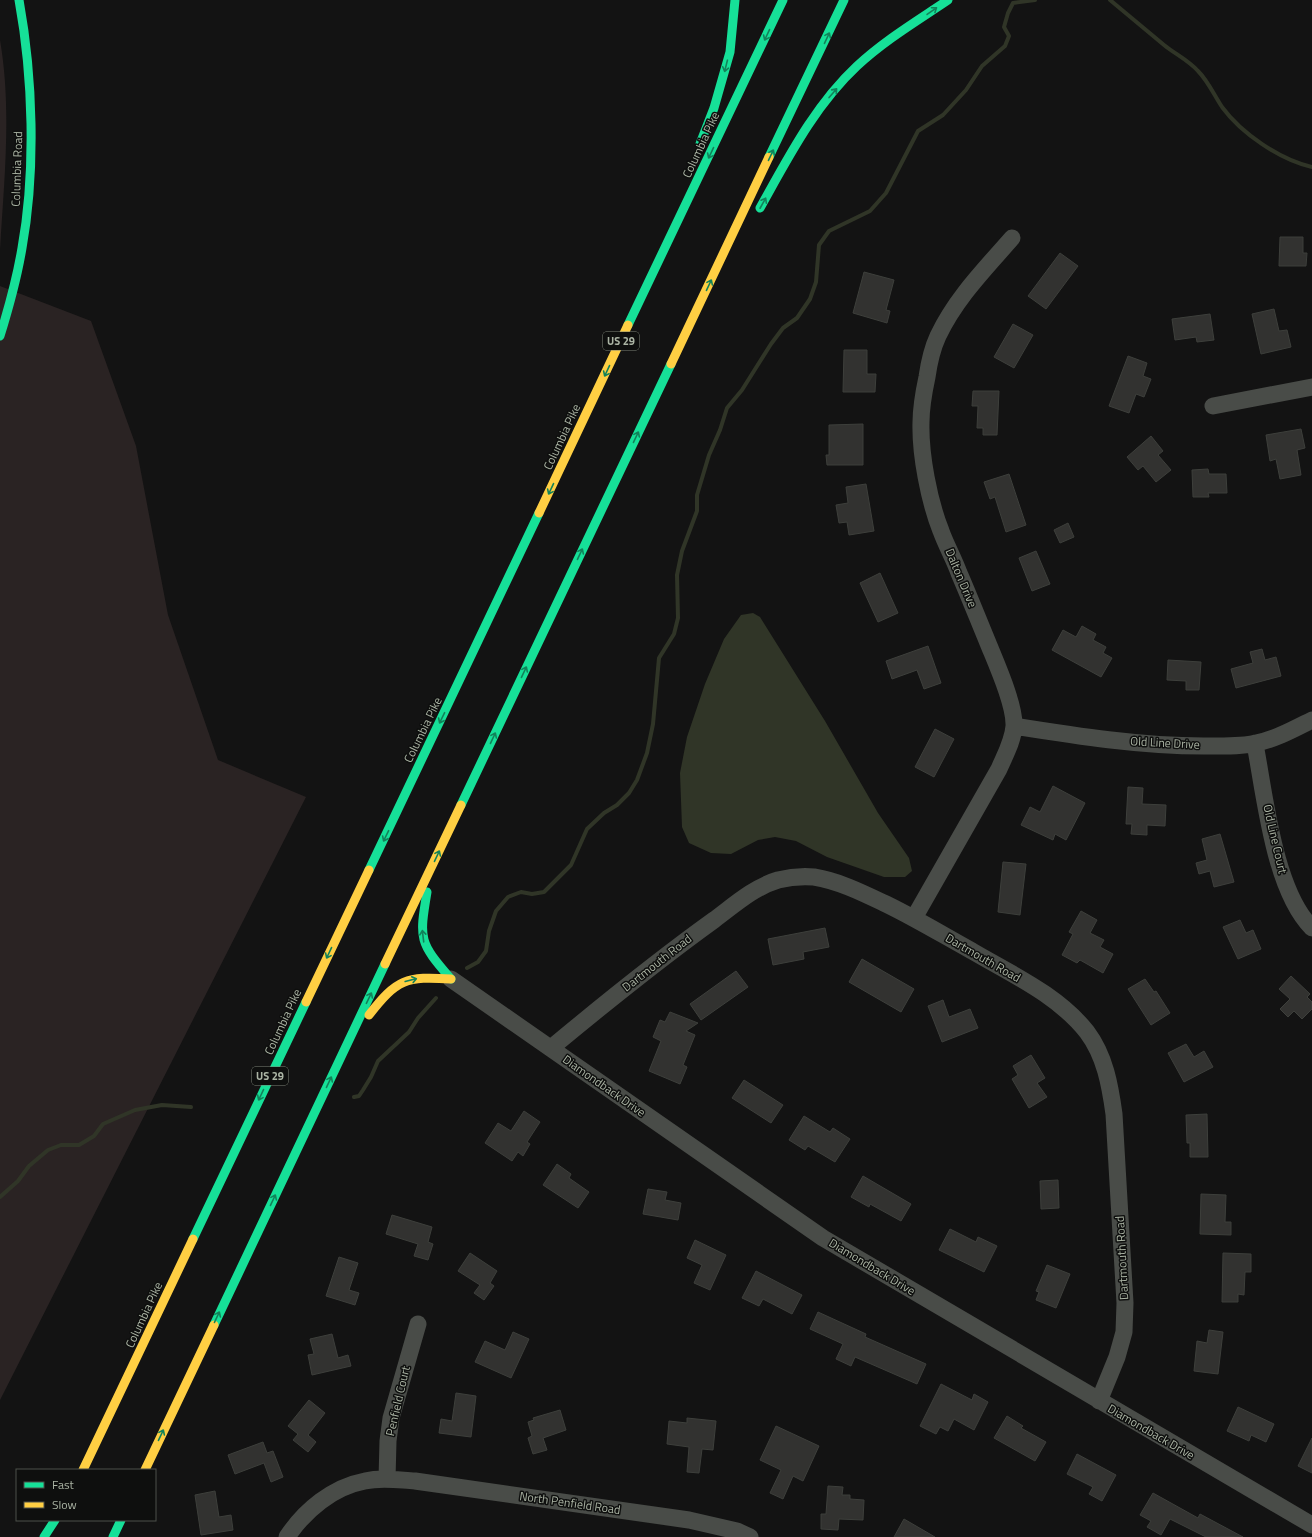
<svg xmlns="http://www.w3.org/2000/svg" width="1312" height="1537" font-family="'Titillium Web',sans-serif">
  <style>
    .green { fill: #2a2323 }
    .water { fill: #303527 }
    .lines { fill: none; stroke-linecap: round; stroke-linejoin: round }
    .stream { stroke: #303527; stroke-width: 4 }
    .building { fill: #323230; stroke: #3d3f3b }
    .street { stroke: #494c48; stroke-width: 17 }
    .fast { stroke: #16e098; stroke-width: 9 }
    .slow { stroke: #ffcf43; stroke-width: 9 }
    .oneway { stroke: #12825a }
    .labels { text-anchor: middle; stroke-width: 3; stroke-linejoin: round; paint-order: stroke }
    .shield { fill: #0e0f0e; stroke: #7c8277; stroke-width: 1 }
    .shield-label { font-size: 11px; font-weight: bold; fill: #abb4a4 }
    .street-label { font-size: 12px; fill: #abb4a4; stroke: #0e0f0e }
  </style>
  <rect width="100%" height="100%" fill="#131313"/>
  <path class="green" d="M 0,40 C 12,109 4,181 0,250 Z
    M 0,286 L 91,321 L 136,446 L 168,615 L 218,760 L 306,797 L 0,1400 Z"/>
  <path class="water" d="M 753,613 L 760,617 L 825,721 L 878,813 L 909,858 L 912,871 L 905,877 L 884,877 L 827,857 L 796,841 L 775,837 L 758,840 L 731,854 L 711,853 L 689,843 L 682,827 L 680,773 L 687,737 L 705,684 L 724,639 L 741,615 Z"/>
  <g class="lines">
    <path class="stream" d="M 1110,0 C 1128,15 1146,30 1164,45 C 1175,54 1188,60 1198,71 C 1208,81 1214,95 1222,107 C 1241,133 1280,160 1312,167
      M 467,968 L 478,962 L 486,951 L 489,931 L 496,911 L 508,897 L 521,892 L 532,894 L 544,892 L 571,865 L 587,829 L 604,813 L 617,805 L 629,793 L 637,780 L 647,753 L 653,724 L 659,658 L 674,634 L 678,618 L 677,575 L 682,551 L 697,511 L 697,495 L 709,455 L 720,430 L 727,408 L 742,390 L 771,344 L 783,328 L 797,318 L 810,299 L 816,282 L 819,245 L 829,231 L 870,211 L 886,193 L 918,131 L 943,115 L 966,90 L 982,66 L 1005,46 L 1009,36 L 1004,27 L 1008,13 L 1013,3 L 1035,0
      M 354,1097 L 359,1096 L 363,1090 L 371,1077 L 378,1061 L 409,1032 L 418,1018 L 436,998
      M 0,1197 L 18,1181 L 29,1166 L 48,1150 L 61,1145 L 79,1145 L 94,1136 L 103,1124 L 135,1110 L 162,1105 L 191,1107"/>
  </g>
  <path class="building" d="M 1280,237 L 1303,237 L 1303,253 L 1307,253 L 1306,266 L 1279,266 Z
    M 1060,253 L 1078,266 L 1046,309 L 1028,296 Z
    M 864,272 L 894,280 L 886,310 L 890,311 L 887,323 L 853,313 Z
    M 1274,309 L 1279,331 L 1287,330 L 1291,347 L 1261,354 L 1252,314 Z
    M 1210,314 L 1214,340 L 1197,342 L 1196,337 L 1175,340 L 1172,319 Z
    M 1013,324 L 1033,335 L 1014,368 L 994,357 Z
    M 844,350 L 867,350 L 867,374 L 876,374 L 875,392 L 843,392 Z
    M 1128,356 L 1147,363 L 1143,376 L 1151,379 L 1144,397 L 1136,394 L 1129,413 L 1109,406 Z
    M 973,391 L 999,391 L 997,435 L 983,435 L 983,428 L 977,428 L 978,406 L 972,406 Z
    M 863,424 L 863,465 L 827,465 L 826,455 L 829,455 L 829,425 Z
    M 1301,429 L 1305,448 L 1297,450 L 1301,475 L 1280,479 L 1276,459 L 1270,461 L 1266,435 Z
    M 1151,436 L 1163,451 L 1158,455 L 1171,470 L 1156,482 L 1143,466 L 1138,470 L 1127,457 Z
    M 1208,469 L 1209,474 L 1226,474 L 1227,493 L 1208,493 L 1209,497 L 1193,497 L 1192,470 Z
    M 1009,474 L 1026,525 L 1006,532 L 995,497 L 990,499 L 984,482 Z
    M 866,484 L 874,531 L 849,535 L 847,522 L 839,523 L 836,505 L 848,503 L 846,487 Z
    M 1068,523 L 1074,537 L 1060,543 L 1054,530 Z
    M 1036,551 L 1050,584 L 1032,591 L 1019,558 Z
    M 880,573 L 898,613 L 878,622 L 860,583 Z
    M 1082,626 L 1096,634 L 1093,640 L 1106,647 L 1103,653 L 1112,658 L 1101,677 L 1052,650 L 1063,630 L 1076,637 Z
    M 928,646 L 941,683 L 924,689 L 917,670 L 892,679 L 886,661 Z
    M 1262,649 L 1265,660 L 1276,657 L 1281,676 L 1236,688 L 1231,669 L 1253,663 L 1250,652 Z
    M 1168,660 L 1201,662 L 1199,690 L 1186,690 L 1186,681 L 1167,680 Z
    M 935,729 L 954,739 L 934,777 L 915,767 Z
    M 1053,786 L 1085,803 L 1066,840 L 1055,834 L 1053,840 L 1021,825 L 1030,807 L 1040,812 Z
    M 1128,787 L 1143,788 L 1142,804 L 1166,805 L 1165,826 L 1147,825 L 1147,835 L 1131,834 L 1132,824 L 1126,824 Z
    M 1220,834 L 1234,882 L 1214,887 L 1210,871 L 1199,874 L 1196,863 L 1207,860 L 1202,839 Z
    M 1003,862 L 1026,864 L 1020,915 L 998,912 Z
    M 1081,911 L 1097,920 L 1090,933 L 1104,940 L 1100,947 L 1113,954 L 1103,973 L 1080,960 L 1077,963 L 1062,955 L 1073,934 L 1069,932 Z
    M 1240,920 L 1246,933 L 1253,930 L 1261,949 L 1238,959 L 1223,927 Z
    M 825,928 L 829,947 L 803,952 L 804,959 L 773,965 L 768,939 Z
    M 862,959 L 914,989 L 901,1012 L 849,982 Z
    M 736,971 L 748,987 L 701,1020 L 690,1004 Z
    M 1291,976 L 1310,994 L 1307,997 L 1312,1002 L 1312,1009 L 1302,1019 L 1294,1011 L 1288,1017 L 1280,1009 L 1290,999 L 1279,989 Z
    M 1145,979 L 1154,992 L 1156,991 L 1170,1013 L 1151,1025 L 1128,989 Z
    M 943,1000 L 949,1017 L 970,1009 L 978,1028 L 942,1042 L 928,1006 Z
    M 670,1012 L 698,1023 L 686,1031 L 695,1035 L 683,1065 L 687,1067 L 680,1084 L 649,1071 L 661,1041 L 653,1037 L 660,1020 L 665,1022 Z
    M 1186,1044 L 1194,1057 L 1204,1051 L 1213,1067 L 1184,1082 L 1168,1053 Z
    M 1031,1055 L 1045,1078 L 1037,1083 L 1047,1097 L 1029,1108 L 1012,1079 L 1018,1075 L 1013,1066 Z
    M 744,1080 L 783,1105 L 771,1123 L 732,1098 Z
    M 524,1111 L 540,1122 L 527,1142 L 530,1144 L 523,1156 L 518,1152 L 512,1161 L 485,1143 L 498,1123 L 511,1131 Z
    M 1207,1114 L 1208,1157 L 1190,1157 L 1190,1143 L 1187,1143 L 1186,1115 Z
    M 804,1116 L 830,1132 L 833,1128 L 850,1139 L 835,1162 L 808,1146 L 805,1150 L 789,1140 Z
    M 557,1164 L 571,1174 L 569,1178 L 589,1192 L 578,1208 L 543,1185 Z
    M 863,1176 L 911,1204 L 901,1221 L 870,1204 L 869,1207 L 851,1197 Z
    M 1058,1180 L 1059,1208 L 1041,1209 L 1040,1181 Z
    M 648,1189 L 667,1192 L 665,1200 L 681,1203 L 678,1220 L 643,1214 Z
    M 1201,1194 L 1226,1195 L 1225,1222 L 1231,1222 L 1231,1235 L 1200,1234 Z
    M 392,1215 L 432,1227 L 428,1242 L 433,1244 L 428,1260 L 414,1256 L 418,1244 L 386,1234 Z
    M 950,1229 L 976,1242 L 978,1237 L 997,1246 L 984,1272 L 939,1250 Z
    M 695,1240 L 726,1255 L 710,1290 L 694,1283 L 702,1265 L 687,1258 Z
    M 470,1253 L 497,1271 L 490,1283 L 494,1286 L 484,1300 L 474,1293 L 480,1285 L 458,1271 Z
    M 1223,1253 L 1251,1254 L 1251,1272 L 1245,1272 L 1244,1295 L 1238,1294 L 1238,1302 L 1222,1302 Z
    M 339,1257 L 358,1263 L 349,1290 L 359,1293 L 355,1305 L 326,1296 Z
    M 1047,1265 L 1070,1274 L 1056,1308 L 1036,1300 L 1039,1292 L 1036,1291 Z
    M 756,1271 L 802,1295 L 792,1314 L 763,1299 L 759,1306 L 742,1298 Z
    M 818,1312 L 866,1334 L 865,1337 L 926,1364 L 917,1384 L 855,1357 L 851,1366 L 836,1359 L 843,1344 L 810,1329 Z
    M 1209,1330 L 1223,1332 L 1218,1374 L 1194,1371 L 1197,1341 L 1207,1343 Z
    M 513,1332 L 529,1339 L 511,1378 L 475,1362 L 485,1341 L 505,1350 Z
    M 332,1334 L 338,1358 L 348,1355 L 351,1366 L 312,1375 L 308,1355 L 314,1354 L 310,1339 Z
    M 941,1384 L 972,1400 L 974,1394 L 988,1402 L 974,1430 L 954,1419 L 948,1431 L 940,1427 L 936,1434 L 920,1426 Z
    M 456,1393 L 476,1396 L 471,1437 L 439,1433 L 441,1419 L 452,1421 Z
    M 309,1400 L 325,1413 L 308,1435 L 316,1442 L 308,1452 L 293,1440 L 298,1434 L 288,1426 Z
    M 1238,1407 L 1274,1424 L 1266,1442 L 1251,1435 L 1249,1441 L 1227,1431 Z
    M 560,1410 L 566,1430 L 543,1438 L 547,1450 L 533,1454 L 528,1438 L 532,1436 L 528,1422 L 534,1420 L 533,1418 Z
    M 1007,1416 L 1023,1426 L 1021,1428 L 1046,1442 L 1035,1461 L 994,1438 Z
    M 687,1418 L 716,1421 L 713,1450 L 702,1449 L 699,1473 L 687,1472 L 689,1447 L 667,1444 L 669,1421 L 687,1423 Z
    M 776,1426 L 819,1446 L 803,1481 L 793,1476 L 783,1499 L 770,1493 L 781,1470 L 760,1460 Z
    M 1312,1438 L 1312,1473 L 1298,1466 Z
    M 263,1442 L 267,1453 L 273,1451 L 283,1477 L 271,1482 L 264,1463 L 235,1474 L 228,1455 Z
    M 1077,1454 L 1116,1475 L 1102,1501 L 1089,1494 L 1093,1487 L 1067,1474 Z
    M 828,1486 L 843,1487 L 842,1495 L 850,1495 L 850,1499 L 864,1500 L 863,1520 L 839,1519 L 838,1530 L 821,1529 L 821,1514 L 826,1514 Z
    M 215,1491 L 219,1517 L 231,1515 L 233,1530 L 201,1535 L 195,1495 Z
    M 1153,1493 L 1198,1518 L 1200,1514 L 1243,1537 L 1206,1537 L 1170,1519 L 1161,1535 L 1147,1527 L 1151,1521 L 1140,1515 Z
    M 904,1519 L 935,1537 L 894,1537 Z"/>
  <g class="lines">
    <path class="street" d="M 1213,406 L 1312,387
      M 1014,726 C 1077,736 1140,746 1204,746 C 1219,746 1242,747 1256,743 C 1276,739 1294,729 1312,720
      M 1255,744 C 1265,796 1274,890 1312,928
      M 914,918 L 999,769 C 1005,755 1013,741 1014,726 C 1015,705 996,663 988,643 C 978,619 969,596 959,573 C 954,559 946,545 941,531 C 929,501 920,454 921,422 C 921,407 924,391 927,377 C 929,363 932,349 938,336 C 956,298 985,269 1012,238
      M 451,979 L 823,1238 L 1312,1525
      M 551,1048 C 604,1004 657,961 714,920 C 733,906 754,887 778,880 C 790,877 802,876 814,877 C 839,881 863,893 886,904 C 915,918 943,935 972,951 C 1011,974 1058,995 1087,1032 C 1105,1056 1110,1085 1114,1114 L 1125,1303 L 1124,1332 L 1117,1357 L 1099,1401
      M 387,1479 L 388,1441 L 391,1418 L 418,1324
      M 287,1537 C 305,1510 333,1487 365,1481 C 382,1477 398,1480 415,1481 L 689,1520 L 737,1531 L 750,1537"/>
    <path class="fast" d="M 700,144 L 714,108 L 730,52 L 735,0
      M 769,157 L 844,0
      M 760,208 C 788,158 815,105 857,66 C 885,40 917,21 948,0
      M 628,325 L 783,0
      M 0,336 C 9,307 17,278 22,248 C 36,170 33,77 19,0
      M 461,805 L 671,364
      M 369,870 L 539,513
      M 427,892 C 419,940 419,942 451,979
      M 193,1239 L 306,1002
      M 214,1325 L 385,964
      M 44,1537 L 55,1520
      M 113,1537 L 121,1520"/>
    <path class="slow" d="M 671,364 L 769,157
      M 539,513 L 628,325
      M 385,964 L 461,805
      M 306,1002 L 369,870
      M 369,1015 C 397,979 406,976 451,979
      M 83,1470 L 193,1239
      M 145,1470 L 214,1325"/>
  </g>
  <defs><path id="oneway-shaft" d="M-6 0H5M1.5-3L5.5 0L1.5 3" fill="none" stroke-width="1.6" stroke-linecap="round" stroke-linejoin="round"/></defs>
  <g class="oneway">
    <use href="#oneway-shaft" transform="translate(932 11) rotate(-35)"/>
    <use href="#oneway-shaft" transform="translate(767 35) rotate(115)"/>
    <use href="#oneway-shaft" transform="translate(827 38) rotate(-65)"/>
    <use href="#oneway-shaft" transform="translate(726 66) rotate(104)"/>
    <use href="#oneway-shaft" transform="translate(833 93) rotate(-49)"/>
    <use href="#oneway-shaft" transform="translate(711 153) rotate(115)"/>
    <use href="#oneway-shaft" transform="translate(771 155) rotate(-65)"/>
    <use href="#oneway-shaft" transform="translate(763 203) rotate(-61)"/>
    <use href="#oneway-shaft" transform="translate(709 285) rotate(-65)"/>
    <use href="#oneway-shaft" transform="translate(607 371) rotate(115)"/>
    <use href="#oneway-shaft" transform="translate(636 437) rotate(-65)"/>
    <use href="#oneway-shaft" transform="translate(551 489) rotate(115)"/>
    <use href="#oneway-shaft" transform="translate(580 554) rotate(-65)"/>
    <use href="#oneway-shaft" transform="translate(524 672) rotate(-65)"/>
    <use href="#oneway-shaft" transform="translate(442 718) rotate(116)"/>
    <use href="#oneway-shaft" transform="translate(493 738) rotate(-65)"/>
    <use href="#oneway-shaft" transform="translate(386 836) rotate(116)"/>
    <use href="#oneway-shaft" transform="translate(437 856) rotate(-65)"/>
    <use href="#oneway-shaft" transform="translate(423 936) rotate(-97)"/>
    <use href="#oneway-shaft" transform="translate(329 953) rotate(115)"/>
    <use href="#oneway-shaft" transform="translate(411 980) rotate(-14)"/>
    <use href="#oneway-shaft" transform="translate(369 998) rotate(-64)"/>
    <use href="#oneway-shaft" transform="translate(329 1082) rotate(-65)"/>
    <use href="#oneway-shaft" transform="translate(261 1095) rotate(115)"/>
    <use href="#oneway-shaft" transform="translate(273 1200) rotate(-65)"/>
    <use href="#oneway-shaft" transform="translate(217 1317) rotate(-65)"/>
    <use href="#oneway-shaft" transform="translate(161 1435) rotate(-65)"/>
  </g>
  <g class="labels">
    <g class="shield">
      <rect x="603" y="332" width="36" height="18" rx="3"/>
      <rect x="252" y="1067" width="36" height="18" rx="3"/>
    </g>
    <g class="shield-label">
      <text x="621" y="345">US 29</text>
      <text x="270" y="1080">US 29</text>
    </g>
    <g class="street-label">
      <text transform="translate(701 145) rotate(-65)" y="4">Columbia Pike</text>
      <text transform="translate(17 169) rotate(-88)" y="4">Columbia Road</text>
      <text transform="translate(562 437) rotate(-65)" y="4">Columbia Pike</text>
      <text transform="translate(961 578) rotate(67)" y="4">Dalton Drive</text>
      <text transform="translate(423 730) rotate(-64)" y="4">Columbia Pike</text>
      <text transform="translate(1165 743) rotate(3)" y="4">Old Line Drive</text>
      <text transform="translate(1275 839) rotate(77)" y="4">Old Line Court</text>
      <text transform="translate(983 958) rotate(30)" y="4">Dartmouth Road</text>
      <text transform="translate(657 963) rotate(-38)" y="4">Dartmouth Road</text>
      <text transform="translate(283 1022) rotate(-65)" y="4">Columbia Pike</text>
      <text transform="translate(604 1086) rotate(35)" y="4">Diamondback Drive</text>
      <text transform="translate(1122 1258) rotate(-93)" y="4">Dartmouth Road</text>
      <text transform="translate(872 1267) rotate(31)" y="4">Diamondback Drive</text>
      <text transform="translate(144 1315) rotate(-65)" y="4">Columbia Pike</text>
      <text transform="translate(398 1401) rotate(-77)" y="4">Penfield Court</text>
      <text transform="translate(1151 1432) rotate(30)" y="4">Diamondback Drive</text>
      <text transform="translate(570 1503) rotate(8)" y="4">North Penfield Road</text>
    </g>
  </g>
  <rect x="16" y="1469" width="140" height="52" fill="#0e0f0e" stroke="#4d514a"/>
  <rect x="24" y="1482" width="20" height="6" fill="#16e098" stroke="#4d514a"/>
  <text x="52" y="1489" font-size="12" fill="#abb4a4">Fast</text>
  <rect x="24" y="1502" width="20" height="6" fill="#ffcf43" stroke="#4d514a"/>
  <text x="52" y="1509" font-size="12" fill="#abb4a4">Slow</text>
</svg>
